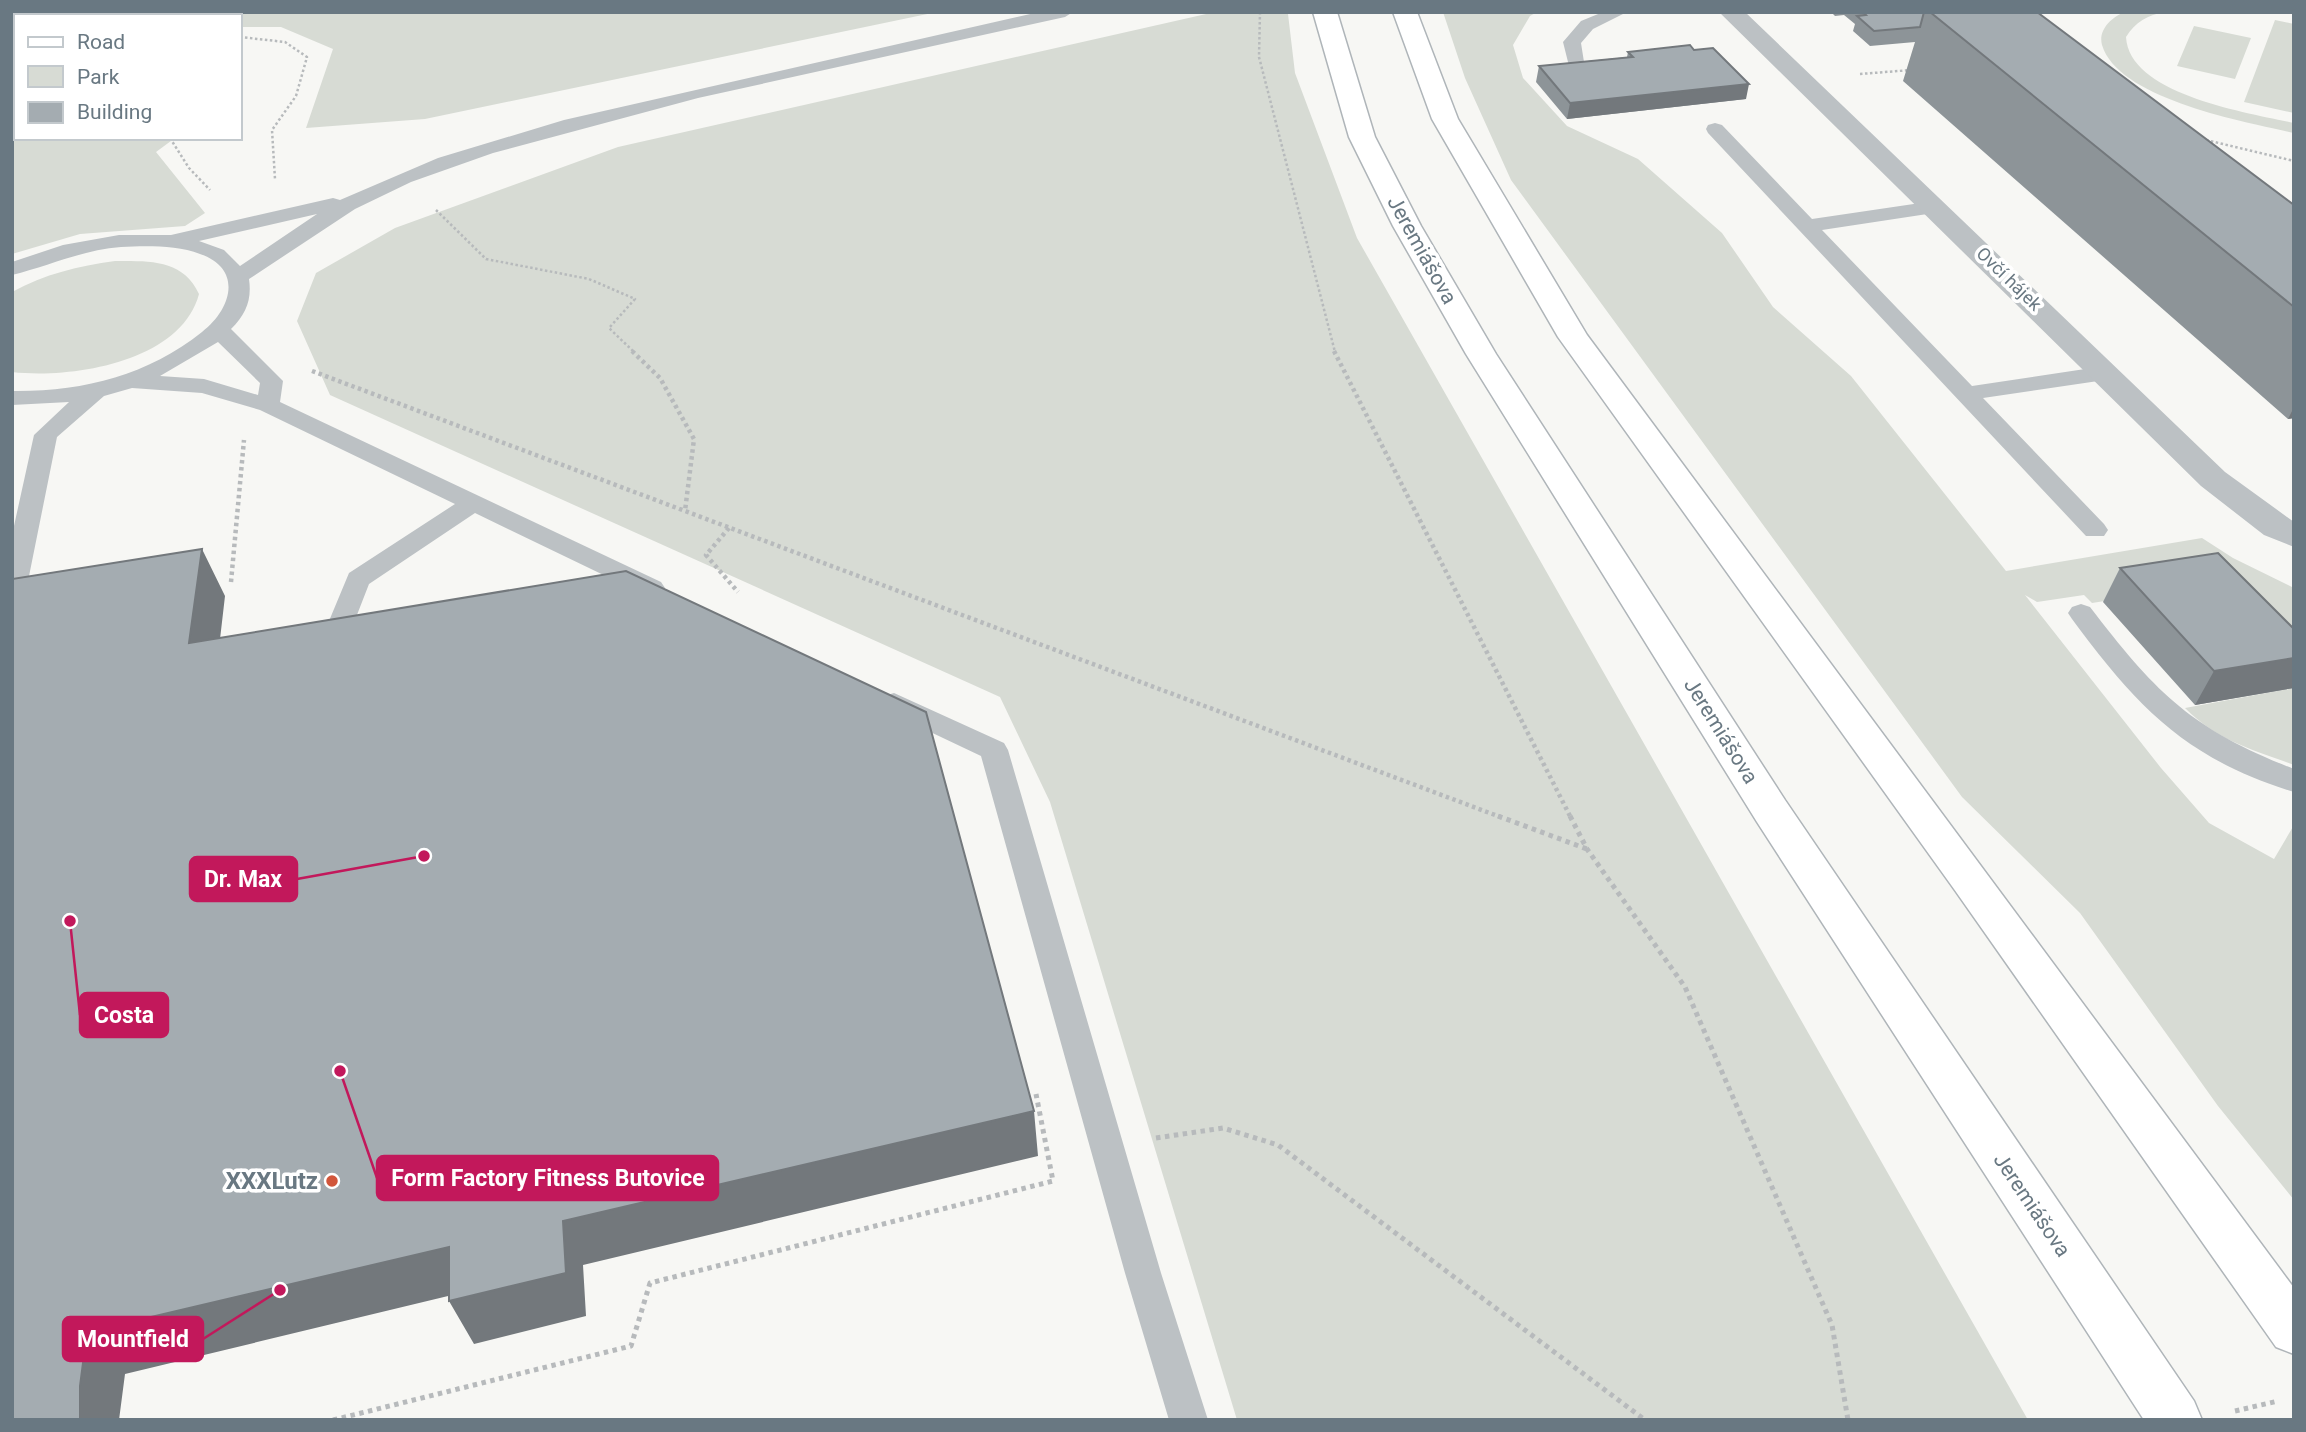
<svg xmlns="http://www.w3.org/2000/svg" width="2306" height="1432" font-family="Roboto,sans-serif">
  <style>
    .green { fill: #d7dbd4 }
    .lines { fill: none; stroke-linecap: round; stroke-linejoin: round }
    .secondary-casing { stroke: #afb5b9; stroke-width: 3 }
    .path-far2 { stroke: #b7babc; stroke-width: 2.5; stroke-dasharray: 2.5 2.5; stroke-linecap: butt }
    .path-far1 { stroke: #b7babc; stroke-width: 4.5; stroke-dasharray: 3.5 3.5; stroke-linecap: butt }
    .path { stroke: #b7babc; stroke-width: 5; stroke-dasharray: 4.5 4.5; stroke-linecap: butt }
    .service { fill: #bcc1c4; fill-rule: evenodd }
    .minor { fill: #bcc1c4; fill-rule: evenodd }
    .secondary { fill: #fff; fill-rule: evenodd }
    .wall { fill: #8d9498 }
    .shaded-wall { fill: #73787c }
    .building { fill: #a4acb1; stroke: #73787c; stroke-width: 2 }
    .poi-dot { fill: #d1563b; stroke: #fff; stroke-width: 2.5 }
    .labels { text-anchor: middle; stroke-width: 7; stroke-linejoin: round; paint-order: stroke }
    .far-street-label { font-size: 18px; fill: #697882; stroke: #fff }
    .street-label { font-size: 21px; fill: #697882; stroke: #fff }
    .near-poi-label { font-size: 24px; font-weight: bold; fill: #697882; stroke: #fff; text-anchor: end }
    .leader { fill: none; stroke: #c2185b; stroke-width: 2.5 }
    .callout-dot { fill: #c2185b; stroke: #fff; stroke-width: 2.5 }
    .callout { fill: #c2185b; stroke: #c2185b; stroke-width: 2.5 }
    .callout-label { font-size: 23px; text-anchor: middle; font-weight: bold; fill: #fff }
  </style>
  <rect width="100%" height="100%" fill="#f7f7f4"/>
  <path class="green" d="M 12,12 L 937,12 L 425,119 L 306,128 L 333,49 L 281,27 L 240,27 L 240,16 L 16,16 L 16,31 L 12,31 Z
    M 1215,12 L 1288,14 L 1295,73 L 1357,238 L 2028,1420 L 1237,1420 L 1050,802 L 1000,697 L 330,395 L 297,321 L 316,273 L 395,228 L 618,147 Z
    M 1443,12 L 1537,12 L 1530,16 L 1513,45 L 1523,78 L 1567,126 L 1638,159 L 1722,233 L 1773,307 L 1851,376 L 2006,571 L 2202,538 L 2233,558 L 2294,588 L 2294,684 L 2200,586 L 2092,603 L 2084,595 L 2037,602 L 2025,595 L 2161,768 L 2209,823 L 2274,859 L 2294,825 L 2294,1200 L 2218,1106 L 2080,913 L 1962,797 L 1511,180 L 1465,78 Z
    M 2124,12 L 2165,12 C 2148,15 2135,22 2126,37 C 2129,95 2249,113 2294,123 L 2294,133 C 2245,122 2118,99 2102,45 C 2098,30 2111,18 2124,12 Z
    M 2275,20 L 2294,24 L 2294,113 L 2244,102 Z
    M 2194,26 L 2251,38 L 2235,79 L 2177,66 Z
    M 12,66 L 16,66 L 16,138 L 175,138 L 156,152 L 205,213 L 185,226 L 80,234 L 12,254 Z
    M 115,261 C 149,261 183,259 199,294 C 181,362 72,379 12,372 L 12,292 C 45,274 78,266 115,261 Z
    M 2294,688 L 2294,765 C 2251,749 2218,741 2185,708 Z"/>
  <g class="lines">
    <g class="secondary-casing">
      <path id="secondary" d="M 1313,12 L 1337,12 L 1375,137 L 1421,226 L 1496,354 L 1785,800 L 2194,1401 L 2202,1420 L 2144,1420 L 1757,822 L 1466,354 L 1393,226 L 1349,137 Z
        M 1393,12 L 1417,12 L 1458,119 L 1587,335 L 2294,1288 L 2294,1354 L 2276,1347 L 1954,889 L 1558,337 L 1432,119 Z"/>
    </g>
    <path class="path-far2" d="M 131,12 L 131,16
      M 1260,12 L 1259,57 L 1335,352
      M 240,37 L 285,42 L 307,57 L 296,96 L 272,130 L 275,179
      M 12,42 L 16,42
      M 1860,74 L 1911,70
      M 12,95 L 16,95
      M 170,138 L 189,168 L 210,190
      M 2206,140 L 2294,161
      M 436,210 L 486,259 L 589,279 L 635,299 L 609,328 L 634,352"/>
    <path class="path-far1" d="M 632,351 L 660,378 L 694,439 L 685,511
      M 1334,351 L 1571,818
      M 312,371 L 1503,818
      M 729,528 L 706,555 L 738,592
      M 231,582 L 244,440"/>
    <path class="path" d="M 1498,816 L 1587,849
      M 1570,816 L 1587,849 L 1685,987 L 1832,1325 L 1848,1420
      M 1156,1138 L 1223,1128 L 1278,1145 L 1645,1420
      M 2235,1411 L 2278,1401
      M 333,1420 L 631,1346 L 650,1283 L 1053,1181 L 1036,1094"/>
    <path class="service" d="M 1039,12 L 1073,12 L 1065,17 L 698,98 L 493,153 L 411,182 L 355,209 L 249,279 C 252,300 246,314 231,329 L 283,381 L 280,402 L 661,582 L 665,588 L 661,594 L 652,597 L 643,594 L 475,513 L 369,584 L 348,638 L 352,644 L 349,650 L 332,654 L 322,651 L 319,645 L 349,573 L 455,504 L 260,410 L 202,393 L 132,388 L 104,396 L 57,437 L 25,596 L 21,602 L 12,605 L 12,535 L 34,435 L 69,402 L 12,405 L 12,391 C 81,392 147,376 202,332 C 231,310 244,269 200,254 C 176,245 146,246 121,247 C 82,250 49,266 12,275 L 12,262 L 63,245 L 119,235 L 171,235 L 333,198 L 340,200 L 438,158 L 564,120 ZM 317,214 L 240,266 L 224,250 L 199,241 ZM 218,342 L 260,383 L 258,395 L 204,379 L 160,376 Z
      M 1603,12 L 1627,12 L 1593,29 L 1581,43 L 1584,62 L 1581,66 L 1569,66 L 1563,42 L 1581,21 Z
      M 1715,123 L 1722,125 L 1812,219 L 1934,201 L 1941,203 L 1944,207 L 1941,211 L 1934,213 L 1822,230 L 1972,386 L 2105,366 L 2113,368 L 2116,373 L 2113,378 L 2105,380 L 1983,398 L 2104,524 L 2108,530 L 2104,536 L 2086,536 L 1708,133 L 1706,129 L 1708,125 Z
      M 2081,604 L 2090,607 C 2156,693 2191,729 2294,769 L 2294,792 C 2186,759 2137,707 2072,619 L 2068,613 L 2072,607 Z
      M 894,693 L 1004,743 L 1008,750 L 1161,1273 L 1208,1420 L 1169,1420 L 1125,1273 L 981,756 L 884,710 L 880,703 L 884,696 Z"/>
    <path class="minor" d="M 1719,12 L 1745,12 L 2225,472 L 2294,522 L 2294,547 L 2264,535 L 2201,486 Z"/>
    <use href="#secondary" class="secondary"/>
  </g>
  <path class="wall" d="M 1831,12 L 2037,12 L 2294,205 L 2294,418 L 2288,419 L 1903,81 L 1915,42 L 1870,46 L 1853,31 L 1855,24 L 1844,15 L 1835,16 Z
    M 1694,50 L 1746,99 L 1567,119 L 1536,82 L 1539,66 L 1627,57 L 1628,52 Z
    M 2120,568 L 2294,629 L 2294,688 L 2195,705 L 2103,602 Z"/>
  <path class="shaded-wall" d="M 1749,84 L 1746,99 L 1567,119 L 1570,103 Z
    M 2294,407 L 2294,418 L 2288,419 Z
    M 202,549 L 225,596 L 214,691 L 189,643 Z
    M 2294,658 L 2294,688 L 2195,705 L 2214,671 Z
    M 1034,1111 L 1038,1156 L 583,1265 L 586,1316 L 474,1344 L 449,1301 L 563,1221 Z
    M 449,1247 L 473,1290 L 125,1374 L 119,1420 L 80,1420 L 80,1386 L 87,1332 Z"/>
  <path class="building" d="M 1863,12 L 1924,12 L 1920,27 L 1874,31 L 1857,16 L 1866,15 Z
    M 1930,12 L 2037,12 L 2294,205 L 2294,307 Z
    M 1690,45 L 1694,50 L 1713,48 L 1749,84 L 1570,103 L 1539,66 L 1633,57 L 1628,52 Z
    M 202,549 L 189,643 L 626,571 L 926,712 L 1034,1111 L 563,1221 L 566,1273 L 449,1301 L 449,1247 L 87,1332 L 80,1386 L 80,1420 L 12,1420 L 12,579 Z
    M 2218,553 L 2294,629 L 2294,658 L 2214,671 L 2120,568 Z"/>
  <circle class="poi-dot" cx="332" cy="1181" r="7"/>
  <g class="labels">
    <g class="far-street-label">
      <text transform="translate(2009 279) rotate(44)" y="6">Ovčí hájek</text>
    </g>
    <g class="street-label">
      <text transform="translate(1422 250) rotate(61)" y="7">Jeremiášova</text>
      <text transform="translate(1721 731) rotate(58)" y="7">Jeremiášova</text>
      <text transform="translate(2032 1205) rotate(56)" y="7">Jeremiášova</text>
    </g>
    <g class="near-poi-label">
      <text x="318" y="1189">XXXLutz</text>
    </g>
  </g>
  <path class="leader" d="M424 856L297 879M70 921L80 1015M340 1071L377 1178M280 1290L203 1339"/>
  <g class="callout-dot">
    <circle cx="424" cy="856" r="7"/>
    <circle cx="70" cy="921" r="7"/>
    <circle cx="340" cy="1071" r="7"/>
    <circle cx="280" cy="1290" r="7"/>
  </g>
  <g class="callout">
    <rect x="190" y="857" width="107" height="44" rx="7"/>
    <rect x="80" y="993" width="88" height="44" rx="7"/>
    <rect x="377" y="1156" width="341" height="44" rx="7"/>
    <rect x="63" y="1317" width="140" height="44" rx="7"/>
  </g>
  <g class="callout-label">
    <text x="243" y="887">Dr. Max</text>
    <text x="124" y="1023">Costa</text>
    <text x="548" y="1186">Form Factory Fitness Butovice</text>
    <text x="133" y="1347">Mountfield</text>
  </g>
  <rect width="2306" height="1432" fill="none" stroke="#697882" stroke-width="28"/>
  <rect x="14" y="14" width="228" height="126" fill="#ffffff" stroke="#c3c9cd" stroke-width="2"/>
  <rect x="28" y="37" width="35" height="10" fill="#ffffff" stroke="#c3c9cd" stroke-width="2"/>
  <text x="77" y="49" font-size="21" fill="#697882">Road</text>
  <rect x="28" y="66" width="35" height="21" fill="#d7dbd4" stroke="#c3c9cd" stroke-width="2"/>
  <text x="77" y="84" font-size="21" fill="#697882">Park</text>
  <rect x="28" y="102" width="35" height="21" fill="#a4acb1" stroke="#c3c9cd" stroke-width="2"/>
  <text x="77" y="119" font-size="21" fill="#697882">Building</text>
</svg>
